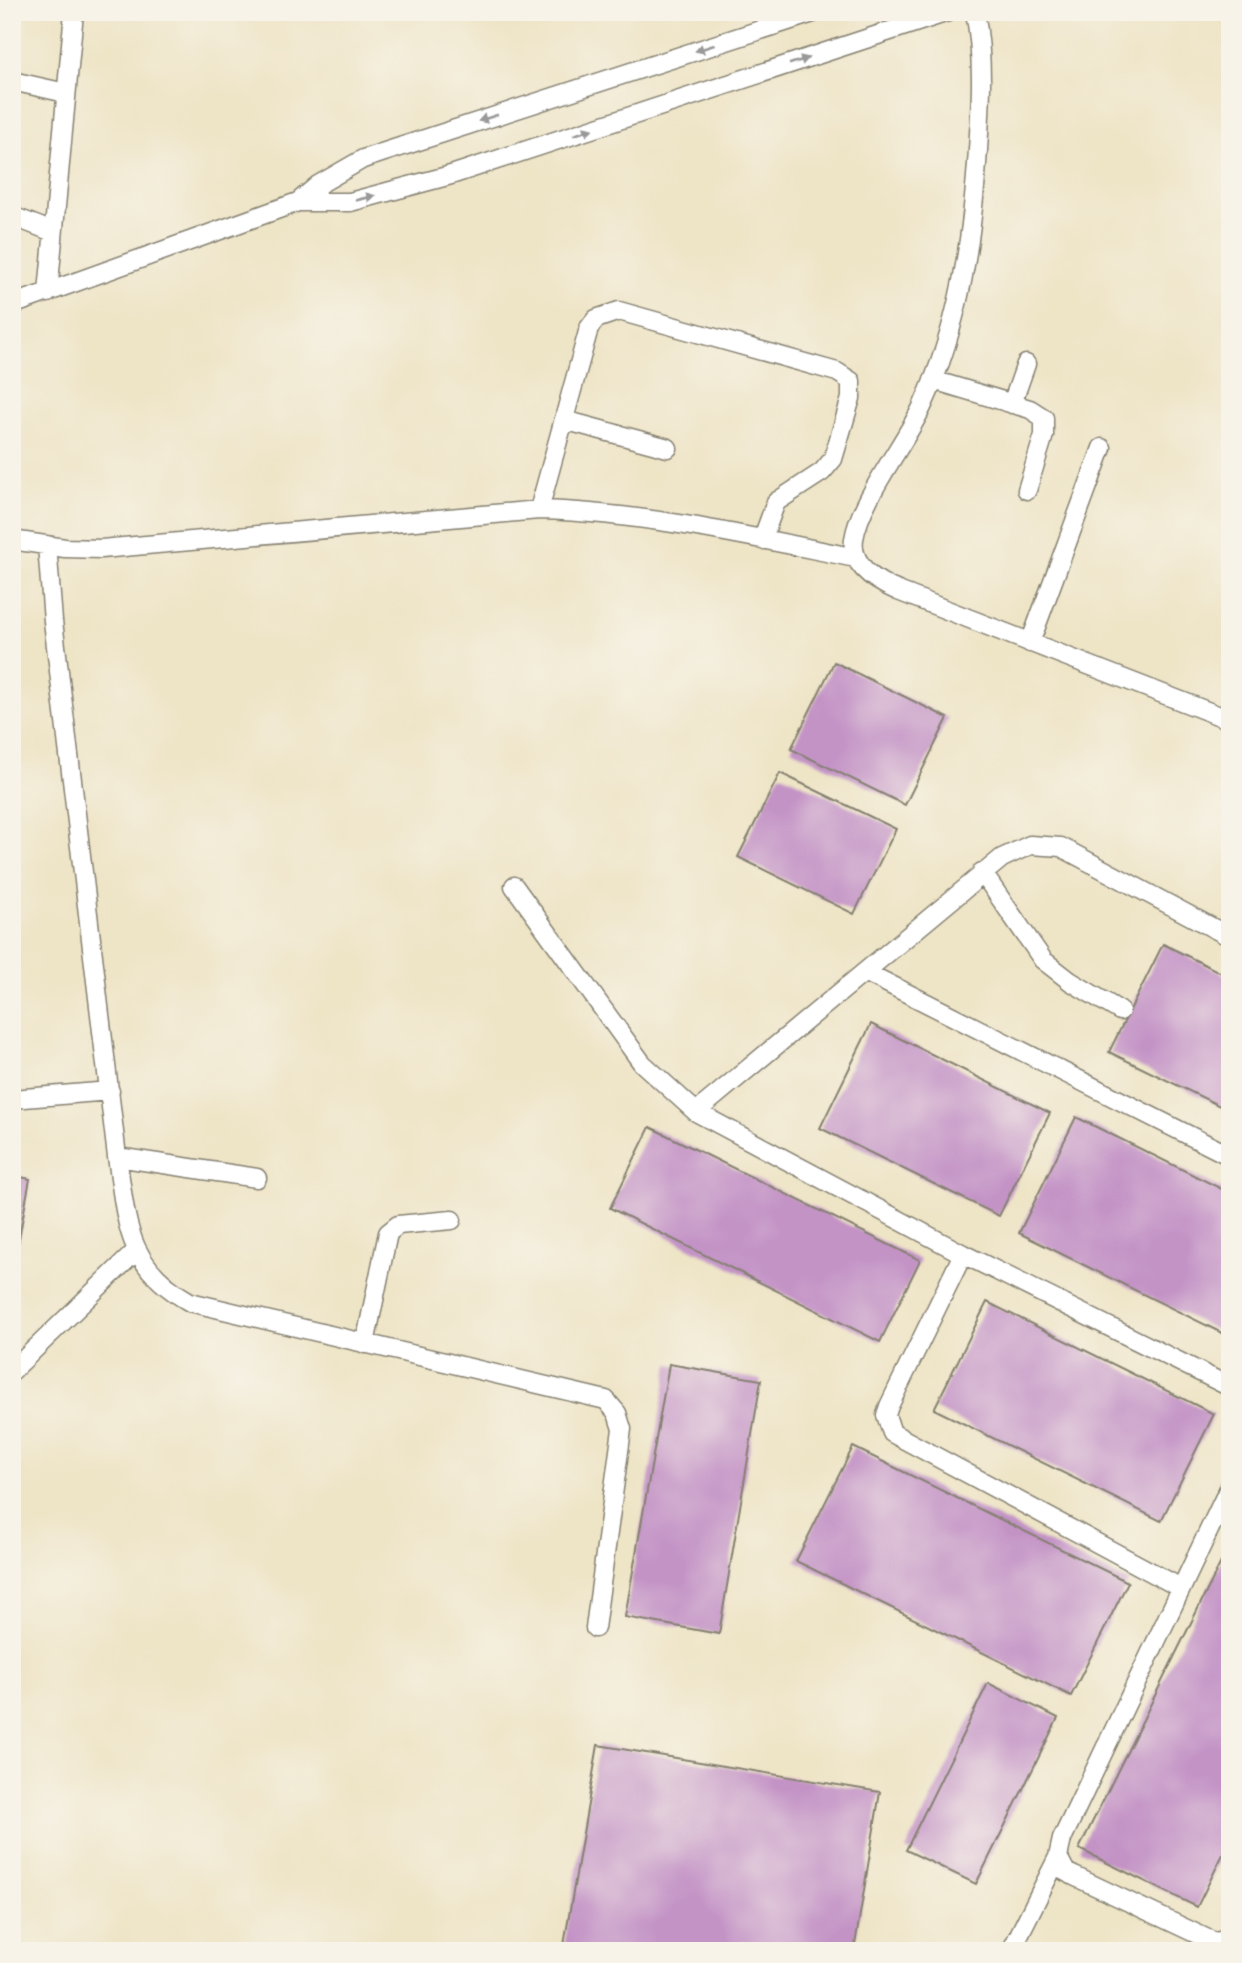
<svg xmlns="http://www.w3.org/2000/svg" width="1242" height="1963" font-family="Mali,sans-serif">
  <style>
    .building { fill: #c393c6 }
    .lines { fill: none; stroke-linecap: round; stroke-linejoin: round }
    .lane-casing { stroke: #858071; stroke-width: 21 }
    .lane { stroke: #fff; stroke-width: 18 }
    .oneway { fill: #999 }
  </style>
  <rect width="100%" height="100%" fill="#f7f3e8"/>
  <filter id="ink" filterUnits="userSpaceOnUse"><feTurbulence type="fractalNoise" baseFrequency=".0143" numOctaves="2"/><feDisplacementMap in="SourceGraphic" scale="14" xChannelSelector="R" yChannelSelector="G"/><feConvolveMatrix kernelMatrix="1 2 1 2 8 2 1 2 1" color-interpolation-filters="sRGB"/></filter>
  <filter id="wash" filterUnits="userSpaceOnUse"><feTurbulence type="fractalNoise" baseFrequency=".00686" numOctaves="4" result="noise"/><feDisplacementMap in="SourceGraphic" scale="28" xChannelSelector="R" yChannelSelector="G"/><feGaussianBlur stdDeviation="1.57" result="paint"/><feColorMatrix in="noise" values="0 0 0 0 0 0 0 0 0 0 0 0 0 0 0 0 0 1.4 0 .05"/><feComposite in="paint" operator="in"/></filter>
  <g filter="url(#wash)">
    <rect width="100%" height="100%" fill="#eee4c6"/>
    <g id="blocks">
      <path class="building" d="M 834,662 L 948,718 L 905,805 L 791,749 Z
        M 780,773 L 896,829 L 854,914 L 738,857 Z
        M 1163,944 L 1230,977 L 1230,1111 L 1109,1052 Z
        M 871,1024 L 1050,1113 L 999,1216 L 820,1128 Z
        M 1076,1117 L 1230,1193 L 1230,1337 L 1019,1233 Z
        M 650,1127 L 920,1260 L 880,1342 L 610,1208 Z
        M 12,1175 L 30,1179 L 14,1265 L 12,1265 Z
        M 987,1302 L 1214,1414 L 1161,1521 L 934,1409 Z
        M 669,1364 L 761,1380 L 719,1634 L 625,1617 Z
        M 853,1447 L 1128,1582 L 1071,1696 L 796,1561 Z
        M 1230,1544 L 1230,1840 L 1197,1907 L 1079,1849 Z
        M 988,1683 L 1058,1718 L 976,1884 L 906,1850 Z
        M 598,1745 L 880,1792 L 854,1951 L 563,1951 Z"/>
    </g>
  </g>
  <g filter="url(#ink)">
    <use href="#blocks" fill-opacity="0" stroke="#858071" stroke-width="2"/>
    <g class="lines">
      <g class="lane-casing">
        <path id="lane" d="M 975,12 C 984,58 981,104 978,150 C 972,239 960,325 922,407 C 904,445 860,500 854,539 C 850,566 877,582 898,591 L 1230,720
          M 12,81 L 66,93
          M 298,202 L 350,202 L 451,175 L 948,12
          M 12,216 L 53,232
          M 48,293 L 74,12
          M 12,305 L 298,202 L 318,185 L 363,159 L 816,12
          M 933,380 L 1030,409 L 1044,418 L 1044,435 L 1027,490
          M 1012,404 L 1026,364
          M 564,420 L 668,448
          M 539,510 L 589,328 L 596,319 L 619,311 L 837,372 L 851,381 L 851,398 L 833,459 L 822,472 L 776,502 L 762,540
          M 12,540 L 65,548 L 101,549 L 539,510 C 647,513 751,537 856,558
          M 47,545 L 53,621 L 117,1157 C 127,1223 126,1266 190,1302 L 606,1400 L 617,1413 L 622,1429 L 595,1628
          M 1030,643 L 1102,448
          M 982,872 L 1043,960 L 1070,981 L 1120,1011
          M 514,886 L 642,1063 L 696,1112 L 963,1254 L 1230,1387
          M 867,973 L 1230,1156
          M 12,1099 L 110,1091
          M 696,1112 L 1002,858 L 1030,845 L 1061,847 L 1230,937
          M 117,1157 L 257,1178
          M 963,1254 L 889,1406 L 886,1415 L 892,1433 L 1179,1587
          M 365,1344 L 388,1233 L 398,1225 L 452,1220
          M 12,1371 L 135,1252
          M 1230,1486 L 1062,1839 L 1058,1857 L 1066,1872 L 1074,1876 L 1214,1942 L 1230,1939
          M 1011,1951 L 1058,1857"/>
      </g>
      <use href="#lane" class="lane"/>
    </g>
    <defs><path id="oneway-solid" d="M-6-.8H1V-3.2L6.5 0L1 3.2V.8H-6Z" transform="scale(1.75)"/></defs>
    <g class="oneway">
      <use href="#oneway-solid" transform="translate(705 48) rotate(162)"/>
      <use href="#oneway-solid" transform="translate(799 61) rotate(-18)"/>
      <use href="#oneway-solid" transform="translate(488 118) rotate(162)"/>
      <use href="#oneway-solid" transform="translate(583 132) rotate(-18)"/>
      <use href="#oneway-solid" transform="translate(365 198) rotate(-14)"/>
    </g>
  </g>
  <rect width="1242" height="1963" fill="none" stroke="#f7f3e8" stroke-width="42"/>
</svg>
